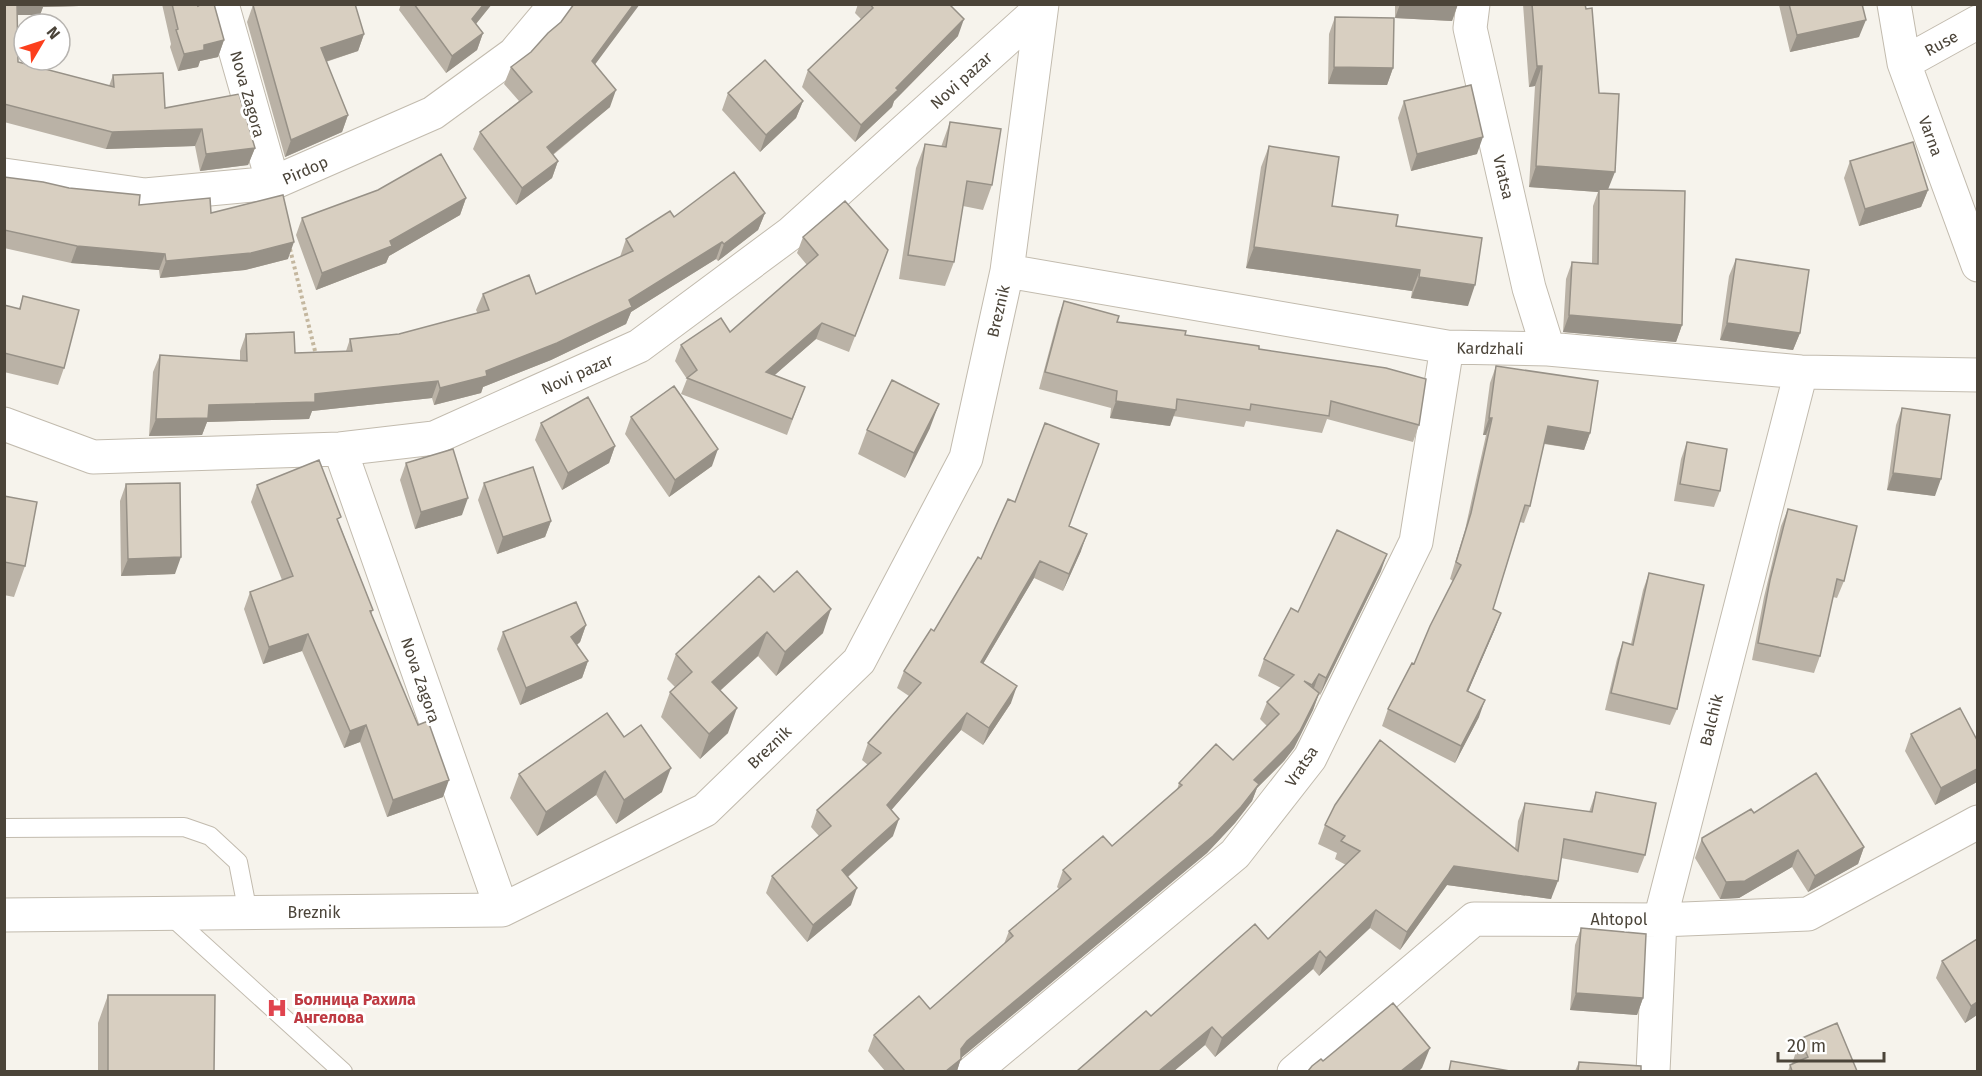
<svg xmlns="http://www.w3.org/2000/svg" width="1982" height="1076" font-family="'Fira Sans',sans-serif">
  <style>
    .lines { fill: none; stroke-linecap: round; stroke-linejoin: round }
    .lane-casing { stroke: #c2bbae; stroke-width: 20 }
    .street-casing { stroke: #c2bbae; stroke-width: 35 }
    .path { stroke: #c4b79f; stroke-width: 4; stroke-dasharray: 3 3; stroke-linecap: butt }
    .lane { stroke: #fff; stroke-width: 18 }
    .street { stroke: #fff; stroke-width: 33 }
    .wall { fill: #bab2a6 }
    .shaded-wall { fill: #979187 }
    .building { fill: #d8cfc1; stroke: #979187; stroke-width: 1.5 }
    .labels { text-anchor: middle; stroke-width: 6; stroke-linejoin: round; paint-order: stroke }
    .street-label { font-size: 16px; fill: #4b4439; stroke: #fff }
    .health-label { font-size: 16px; font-weight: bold; fill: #be3a42; stroke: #fff; text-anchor: start }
  </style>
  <rect width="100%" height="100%" fill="#f6f3ec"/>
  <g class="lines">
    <g class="lane-casing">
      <path id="lane" d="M 4,828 L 184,827 L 210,836 L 238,862 L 248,913
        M 169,914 L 343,1072"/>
    </g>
    <g class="street-casing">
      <path id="street" d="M 222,4 L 273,183
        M 1473,4 L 1470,28 L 1529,288 L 1548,349
        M 1894,4 L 1904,63 L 1978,265
        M 1904,63 L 1978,22
        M 4,175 L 145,195 L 273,183 L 433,113 L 514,54 L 556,4
        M 1007,271 L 1447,347 L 1548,349 L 1801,372 L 1978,375
        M 4,424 L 93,457 L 340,449 L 434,438 L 639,346 L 791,233 L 1041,8
        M 340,449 L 502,910
        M 4,915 L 502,910 L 705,810 L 859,661 L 966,458 L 1007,271 L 1042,4
        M 973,1072 L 1235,854 L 1310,758 L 1416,542 L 1447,347
        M 1294,1072 L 1474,919 L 1660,920 L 1808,914 L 1978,822
        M 1653,1072 L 1660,920 L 1801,372"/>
    </g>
    <path class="path" d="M 290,249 L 316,355"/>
    <use href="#lane" class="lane"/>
    <use href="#street" class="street"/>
  </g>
  <path class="wall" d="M 4,4 L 80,4 L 79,6 L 43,7 L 40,15 L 17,15 L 18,62 L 109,86 L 113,75 L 165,108 L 255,148 L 248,165 L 200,171 L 195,146 L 106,149 L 4,122 Z
    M 162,4 L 198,4 L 224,40 L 218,57 L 200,61 L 198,67 L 178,71 L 170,47 L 171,44 Z
    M 401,4 L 492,4 L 476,24 L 483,33 L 477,50 L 446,73 L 399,10 Z
    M 858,4 L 949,4 L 958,36 L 894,101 L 892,107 L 855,142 L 802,87 L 808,70 L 861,19 L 855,13 Z
    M 1395,4 L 1458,4 L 1452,21 L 1395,18 Z
    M 1523,4 L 1585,4 L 1599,93 L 1608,189 L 1682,325 L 1676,342 L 1563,332 L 1566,279 L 1572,262 L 1592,263 L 1593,206 L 1598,192 L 1529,187 L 1535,86 L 1529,87 Z
    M 1862,4 L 1859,37 L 1790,52 L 1779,5 Z
    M 253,5 L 364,34 L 358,51 L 326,62 L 348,115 L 342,132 L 285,157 L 247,22 Z
    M 1335,17 L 1393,68 L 1387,85 L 1328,84 L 1329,34 Z
    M 595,65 L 610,107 L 553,155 L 558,161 L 552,178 L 516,205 L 473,149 L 480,132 L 519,101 L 504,84 L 511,67 Z
    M 728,93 L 803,101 L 796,118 L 760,152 L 722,110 Z
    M 1404,101 L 1477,154 L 1411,171 L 1398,118 Z
    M 950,122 L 992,185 L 983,210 L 963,206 L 954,262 L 945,286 L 899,279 L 916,168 L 925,144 L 941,147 Z
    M 1269,146 L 1332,206 L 1396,226 L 1468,306 L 1411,298 L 1412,291 L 1246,268 L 1261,167 Z
    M 1850,161 L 1928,190 L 1921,207 L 1859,226 L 1844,178 Z
    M 4,177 L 139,205 L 211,213 L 288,259 L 245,270 L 160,278 L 159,270 L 71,263 L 4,248 Z
    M 466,198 L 460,215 L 389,256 L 386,263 L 316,290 L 296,235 L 302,218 Z
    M 765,213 L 758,230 L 718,261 L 716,259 L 631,312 L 626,324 L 551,360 L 483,387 L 481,393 L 434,405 L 432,398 L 312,411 L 309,419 L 207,422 L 202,435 L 149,436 L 153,372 L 160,355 L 240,361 L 240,351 L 246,334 L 295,353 L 346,351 L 350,339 L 399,334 L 478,314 L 476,310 L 483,294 L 536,294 L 620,257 L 626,239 L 674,217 Z
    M 803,237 L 888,250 L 849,352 L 816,339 L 774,375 L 805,387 L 787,435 L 681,394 L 687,379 L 675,361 L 681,345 L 730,332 L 807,265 L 797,253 Z
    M 1736,259 L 1800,333 L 1793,350 L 1720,340 L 1729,276 Z
    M 23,296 L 64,368 L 58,385 L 4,372 L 4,305 L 19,309 Z
    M 1064,301 L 1117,322 L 1259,349 L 1419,425 L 1413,442 L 1327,419 L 1322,433 L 1246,421 L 1244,427 L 1173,416 L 1170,426 L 1110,418 L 1111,408 L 1039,389 L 1058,318 Z
    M 1496,366 L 1590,433 L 1584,450 L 1544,444 L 1530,506 L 1524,523 L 1520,522 L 1493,609 L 1495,629 L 1468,691 L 1479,717 L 1455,763 L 1382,726 L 1388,709 L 1414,664 L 1453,581 L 1450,579 L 1465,530 L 1486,435 L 1483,435 L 1490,383 Z
    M 1902,408 L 1935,496 L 1887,490 L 1896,425 Z
    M 631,417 L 712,466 L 669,497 L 625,434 Z
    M 541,423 L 615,446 L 609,463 L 562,490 L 535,440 Z
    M 930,428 L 905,478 L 858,454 L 867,430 Z
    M 1687,442 L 1720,491 L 1714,507 L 1674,501 L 1681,459 Z
    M 406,463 L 462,515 L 415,529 L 400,480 Z
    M 484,483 L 551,521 L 545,537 L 497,554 L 478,500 Z
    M 126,484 L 175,574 L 121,576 L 120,501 Z
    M 257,485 L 339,523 L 373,610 L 371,614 L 443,797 L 387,817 L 360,742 L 344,748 L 302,651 L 263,664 L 244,609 L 250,592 L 282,580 L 251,502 Z
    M 4,496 L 25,566 L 14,597 L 4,595 Z
    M 1788,509 L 1844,581 L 1837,598 L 1833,597 L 1820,656 L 1814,673 L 1752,660 L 1764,597 L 1781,526 Z
    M 1069,526 L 1081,551 L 1063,591 L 1034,578 L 983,664 L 1011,703 L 983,745 L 961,730 L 891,810 L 893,836 L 848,877 L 851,905 L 807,942 L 766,893 L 772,876 L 819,836 L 811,827 L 817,810 L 868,765 L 862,760 L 868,743 L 909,696 L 897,688 L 904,671 L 934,631 L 981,559 Z
    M 1381,571 L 1320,695 L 1319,694 L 1313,710 L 1294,748 L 1284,761 L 1257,788 L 1252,801 L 1235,823 L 1207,853 L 961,1058 L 957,1071 L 885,1071 L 868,1051 L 874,1035 L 930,1009 L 1004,944 L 1009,931 L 1059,889 L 1057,887 L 1063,870 L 1112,846 L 1177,790 L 1179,783 L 1233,760 L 1267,726 L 1260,719 L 1267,702 L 1281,688 L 1258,676 L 1264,659 L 1298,612 Z
    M 1649,573 L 1677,709 L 1670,725 L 1605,710 L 1617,659 L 1623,642 L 1631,644 L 1643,590 Z
    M 774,592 L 823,633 L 776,676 L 758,656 L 720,691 L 728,733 L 700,759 L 661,717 L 670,692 L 675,687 L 667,679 L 676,654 Z
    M 586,625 L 580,642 L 577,645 L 588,661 L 582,678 L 520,705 L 497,649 L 503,632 Z
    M 607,713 L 662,792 L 616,824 L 596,795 L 537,836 L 510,798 L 519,774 Z
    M 1911,734 L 1977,740 L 1977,782 L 1935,805 L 1905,751 Z
    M 1596,792 L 1645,855 L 1638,873 L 1561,858 L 1551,899 L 1447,885 L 1400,950 L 1370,928 L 1319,976 L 1313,969 L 1215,1057 L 1205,1045 L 1174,1071 L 1077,1071 L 1151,1016 L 1268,939 L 1346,865 L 1335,859 L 1337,853 L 1318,844 L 1325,825 L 1515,848 L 1518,821 L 1525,803 L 1589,812 Z
    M 1754,813 L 1864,847 L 1858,864 L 1808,892 L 1792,867 L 1739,898 L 1720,899 L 1695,858 L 1702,838 Z
    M 1581,928 L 1643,998 L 1637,1015 L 1570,1010 L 1575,945 Z
    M 1977,939 L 1977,1015 L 1965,1023 L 1936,978 L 1942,961 Z
    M 108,995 L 214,1071 L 98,1071 L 98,1023 Z
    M 1800,1039 L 1857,1071 L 1788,1071 L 1790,1065 L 1792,1064 Z
    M 1579,1062 L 1641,1071 L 1575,1071 Z"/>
  <path class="shaded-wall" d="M 14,4 L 80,4 L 79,6 L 43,7 L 40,15 L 10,15 Z
    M 484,4 L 492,4 L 466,36 L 472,19 Z
    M 634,4 L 640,4 L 585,78 L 592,61 Z
    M 1400,4 L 1458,4 L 1452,21 L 1395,18 Z
    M 964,19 L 958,36 L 894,101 L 892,107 L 855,142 L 861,125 L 896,88 Z
    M 1866,20 L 1859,37 L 1790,52 L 1797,35 Z
    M 483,33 L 477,50 L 446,73 L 452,56 Z
    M 364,34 L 358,51 L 315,65 L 321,48 Z
    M 224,40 L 218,57 L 200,61 L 198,67 L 178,71 L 184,54 L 204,45 Z
    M 1537,66 L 1542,66 L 1535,86 L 1529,87 Z
    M 1334,67 L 1393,68 L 1387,85 L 1328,84 Z
    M 616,90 L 610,107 L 541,164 L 547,147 Z
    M 803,101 L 796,118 L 760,152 L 766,135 Z
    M 348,115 L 342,132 L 285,157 L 291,140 Z
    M 202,129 L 195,146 L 106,149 L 112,132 Z
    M 1483,137 L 1477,154 L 1411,171 L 1417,154 Z
    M 255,148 L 248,165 L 200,171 L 206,154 Z
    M 558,161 L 552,178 L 516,205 L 522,188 Z
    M 1536,166 L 1615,172 L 1607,192 L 1599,189 L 1598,192 L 1529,187 Z
    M 1928,190 L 1921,207 L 1859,226 L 1865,209 Z
    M 466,198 L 460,215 L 389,256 L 386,263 L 316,290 L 322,273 L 390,241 Z
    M 765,213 L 758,230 L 718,261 L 724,244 Z
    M 294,242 L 288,259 L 245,270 L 160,278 L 166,261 Z
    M 722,242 L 716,259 L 631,312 L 626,324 L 551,360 L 483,387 L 481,393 L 434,405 L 440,388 L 486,371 L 629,300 Z
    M 77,246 L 165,254 L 159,270 L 71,263 Z
    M 1254,247 L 1420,270 L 1412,291 L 1246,268 Z
    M 1419,277 L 1475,285 L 1468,306 L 1411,298 Z
    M 1569,315 L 1682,325 L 1676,342 L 1563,332 Z
    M 822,323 L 816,339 L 760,388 L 766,372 Z
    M 1727,323 L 1800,333 L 1793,350 L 1720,340 Z
    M 438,381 L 432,398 L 312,411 L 309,419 L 207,422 L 202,435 L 149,436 L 156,419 L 209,405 Z
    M 1116,401 L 1176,410 L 1170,426 L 1110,418 Z
    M 939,404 L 930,428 L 905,478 L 914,453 Z
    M 1489,418 L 1492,418 L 1486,435 L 1483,435 Z
    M 1548,426 L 1590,433 L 1584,450 L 1541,443 Z
    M 615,446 L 609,463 L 562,490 L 568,473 Z
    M 718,449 L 712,466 L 669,497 L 675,480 Z
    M 1893,473 L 1941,479 L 1935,496 L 1887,490 Z
    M 468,498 L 462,515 L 415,529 L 421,512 Z
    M 551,521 L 545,537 L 497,554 L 503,537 Z
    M 1087,534 L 1081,551 L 1063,591 L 1069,574 Z
    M 1387,554 L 1381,571 L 1320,695 L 1326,678 Z
    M 181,557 L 175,574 L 121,576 L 128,559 Z
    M 1040,561 L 1034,578 L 974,679 L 981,662 Z
    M 831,609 L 823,633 L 776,676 L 785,652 Z
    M 1501,613 L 1495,629 L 1461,708 L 1467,691 Z
    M 586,625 L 580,642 L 565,654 L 571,637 Z
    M 767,632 L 758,656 L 703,706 L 712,682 Z
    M 308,634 L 302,651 L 263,664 L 269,647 Z
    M 588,661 L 582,678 L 520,705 L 526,688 Z
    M 1319,674 L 1313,691 L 1306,702 L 1312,685 Z
    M 1017,686 L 1011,703 L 983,745 L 989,728 Z
    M 1319,693 L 1313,710 L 1294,748 L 1284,761 L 1257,788 L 1252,801 L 1235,823 L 1207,853 L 961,1058 L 957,1071 L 946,1071 L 967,1041 L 1254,780 Z
    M 1485,700 L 1479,717 L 1455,763 L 1461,746 Z
    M 737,708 L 728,733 L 700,759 L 709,734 Z
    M 967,713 L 961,730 L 881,822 L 887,805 Z
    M 366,725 L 360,742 L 344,748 L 350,731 Z
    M 671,768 L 662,792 L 616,824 L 624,800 Z
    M 1977,769 L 1977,782 L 1935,805 L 1941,788 Z
    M 605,771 L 596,795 L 537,836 L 546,812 Z
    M 449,780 L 443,797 L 387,817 L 393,800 Z
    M 899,819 L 893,836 L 836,887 L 842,870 Z
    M 1864,847 L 1858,864 L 1808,892 L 1815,876 Z
    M 1798,850 L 1792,867 L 1739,898 L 1720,899 L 1726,882 Z
    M 1454,866 L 1558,881 L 1551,899 L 1447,885 L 1400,950 L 1407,932 Z
    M 857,888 L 851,905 L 807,942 L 813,925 Z
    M 1376,910 L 1370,928 L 1319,976 L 1326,958 Z
    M 1320,951 L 1313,969 L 1215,1057 L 1222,1038 Z
    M 1576,993 L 1643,998 L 1637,1015 L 1570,1010 Z
    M 1977,1002 L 1977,1015 L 1965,1023 L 1971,1006 Z
    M 1212,1027 L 1205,1045 L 1174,1071 L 1159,1071 Z
    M 1430,1048 L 1422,1068 L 1419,1071 L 1401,1071 Z"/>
  <path class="building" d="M 4,4 L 17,4 L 18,62 L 114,87 L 113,75 L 163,73 L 165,108 L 239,94 L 255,148 L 206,154 L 202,129 L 112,132 L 4,104 Z
    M 172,4 L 198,4 L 198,6 L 202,4 L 214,4 L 224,40 L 204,45 L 204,50 L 184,54 L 176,30 L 178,29 Z
    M 256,4 L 355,4 L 364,34 L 321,48 L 348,115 L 291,140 L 253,5 Z
    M 414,4 L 484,4 L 472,19 L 483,33 L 452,56 Z
    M 574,4 L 634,4 L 592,61 L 616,90 L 547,147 L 558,161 L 522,188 L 480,132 L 532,92 L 511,67 L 531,52 L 548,33 L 561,22 Z
    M 870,4 L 949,4 L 964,19 L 896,88 L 898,90 L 861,125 L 808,70 L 873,8 Z
    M 1532,4 L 1585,4 L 1586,9 L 1592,8 L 1599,93 L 1619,94 L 1615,172 L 1536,166 L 1542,66 L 1537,66 Z
    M 1789,4 L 1862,4 L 1866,20 L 1797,35 Z
    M 1335,17 L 1394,18 L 1393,68 L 1334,67 Z
    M 765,60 L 803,101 L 766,135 L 728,93 Z
    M 1471,85 L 1483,137 L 1417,154 L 1404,101 Z
    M 950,122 L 1001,129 L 992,185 L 967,181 L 954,262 L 908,255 L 925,144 L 946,147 Z
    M 1913,142 L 1928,190 L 1865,209 L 1850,161 Z
    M 1269,146 L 1339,157 L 1332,206 L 1398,215 L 1396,226 L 1482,238 L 1475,285 L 1419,277 L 1420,270 L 1254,247 Z
    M 441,154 L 466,198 L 390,241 L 392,246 L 322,273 L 302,218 L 378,190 Z
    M 734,172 L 765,213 L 724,244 L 722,242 L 629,300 L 632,307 L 557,343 L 486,371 L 487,376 L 440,388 L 438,381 L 315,394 L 315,402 L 209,405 L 208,418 L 156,419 L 160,355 L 247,361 L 246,334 L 294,332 L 295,353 L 352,351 L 350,339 L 399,334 L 489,310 L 483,294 L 529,275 L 536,294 L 633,251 L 626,239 L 670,211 L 674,217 Z
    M 4,177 L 43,182 L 69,188 L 140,195 L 139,205 L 210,198 L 211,213 L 283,195 L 294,242 L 251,253 L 166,261 L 165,254 L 77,246 L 4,230 Z
    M 1599,189 L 1685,191 L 1682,325 L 1569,315 L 1572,262 L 1598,264 Z
    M 845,201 L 888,250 L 855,336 L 822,323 L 766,372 L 805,387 L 792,419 L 687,378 L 697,370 L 681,345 L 721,318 L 730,332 L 818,255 L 803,237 Z
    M 1736,259 L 1809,270 L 1800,333 L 1727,323 Z
    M 23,296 L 79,310 L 64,368 L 4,353 L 4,305 L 20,309 Z
    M 1064,301 L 1119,316 L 1117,322 L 1186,331 L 1185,335 L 1259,346 L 1259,349 L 1386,368 L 1426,379 L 1419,425 L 1331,401 L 1329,416 L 1251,404 L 1250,410 L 1177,399 L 1176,410 L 1116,401 L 1117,391 L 1045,372 Z
    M 1496,366 L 1598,381 L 1590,433 L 1548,426 L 1530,506 L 1525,505 L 1493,609 L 1501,613 L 1467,691 L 1485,700 L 1461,746 L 1388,709 L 1412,663 L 1414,664 L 1430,626 L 1461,565 L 1456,562 L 1471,513 L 1492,418 L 1489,418 Z
    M 892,380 L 939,404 L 914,453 L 867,430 Z
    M 674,386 L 718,449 L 675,480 L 631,417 Z
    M 588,397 L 615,446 L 568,473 L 541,423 Z
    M 1902,408 L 1950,415 L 1941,479 L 1893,473 Z
    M 1045,423 L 1099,444 L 1069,526 L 1087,534 L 1069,574 L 1040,561 L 981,662 L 1017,686 L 989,728 L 967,713 L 887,805 L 899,819 L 842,870 L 857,888 L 813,925 L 772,876 L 831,826 L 817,810 L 881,753 L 868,743 L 921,683 L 904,671 L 931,629 L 934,631 L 978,557 L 981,559 L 1008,499 L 1015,502 Z
    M 1687,442 L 1727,449 L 1720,491 L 1680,484 Z
    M 453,449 L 468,498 L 421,512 L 406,463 Z
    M 319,460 L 341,517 L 337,519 L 373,610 L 370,611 L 418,725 L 428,721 L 449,780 L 393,800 L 366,725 L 350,731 L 308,634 L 269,647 L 250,592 L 293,576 L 257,485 Z
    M 533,467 L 551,521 L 503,537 L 484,483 Z
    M 180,483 L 181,557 L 128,559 L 126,484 Z
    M 4,496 L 37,502 L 25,566 L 4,562 Z
    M 1788,509 L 1857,526 L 1844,581 L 1837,579 L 1820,656 L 1758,643 L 1770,580 Z
    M 1337,530 L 1387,554 L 1326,678 L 1319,674 L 1312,685 L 1304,681 L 1319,693 L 1300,731 L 1290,744 L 1254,780 L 1259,784 L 1241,807 L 1213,836 L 967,1041 L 961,1049 L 961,1059 L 946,1071 L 905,1071 L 874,1035 L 919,996 L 930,1009 L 1013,936 L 1009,931 L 1071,879 L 1063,870 L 1103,836 L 1112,846 L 1182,785 L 1179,783 L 1216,744 L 1233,760 L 1279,714 L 1267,702 L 1294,675 L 1264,659 L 1291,608 L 1298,612 Z
    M 797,571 L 831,609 L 785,652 L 767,632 L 712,682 L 737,708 L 709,734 L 670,692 L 692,672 L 676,654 L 759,576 L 774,592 Z
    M 1649,573 L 1704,585 L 1677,709 L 1611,693 L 1623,642 L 1633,645 Z
    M 576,602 L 586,625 L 571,637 L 588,661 L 526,688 L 503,632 Z
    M 1960,708 L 1977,740 L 1977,769 L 1941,788 L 1911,734 Z
    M 607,713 L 624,737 L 641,725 L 671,768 L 624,800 L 605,771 L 546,812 L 519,774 Z
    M 1380,740 L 1518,851 L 1525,803 L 1592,812 L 1596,792 L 1656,803 L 1645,855 L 1564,839 L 1558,881 L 1454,866 L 1407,932 L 1376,910 L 1326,958 L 1320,951 L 1222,1038 L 1212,1027 L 1159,1071 L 1077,1071 L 1146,1011 L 1151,1016 L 1255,924 L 1268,939 L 1360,851 L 1341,841 L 1345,836 L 1325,825 L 1335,805 Z
    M 1816,773 L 1864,847 L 1815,876 L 1798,850 L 1745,881 L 1726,882 L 1702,841 L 1702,838 L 1751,809 L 1754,813 Z
    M 1581,928 L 1646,934 L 1643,998 L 1576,993 Z
    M 1977,939 L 1977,1002 L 1971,1006 L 1942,961 Z
    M 108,995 L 215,995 L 214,1071 L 108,1071 Z
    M 1393,1003 L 1430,1048 L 1401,1071 L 1308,1071 L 1312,1066 L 1321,1059 L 1323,1061 Z
    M 1837,1023 L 1857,1071 L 1792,1071 L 1790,1065 L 1808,1057 L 1800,1039 Z
    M 1451,1061 L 1510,1071 L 1449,1071 Z
    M 1579,1062 L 1641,1066 L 1641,1071 L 1578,1071 Z"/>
  <defs>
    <g id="hospital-bare" transform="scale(1.62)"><path d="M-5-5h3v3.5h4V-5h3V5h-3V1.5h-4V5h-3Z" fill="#e0444e" stroke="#fff" stroke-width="2.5" paint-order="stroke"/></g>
  </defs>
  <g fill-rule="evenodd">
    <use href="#hospital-bare" x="277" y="1008"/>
  </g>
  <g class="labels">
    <g class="street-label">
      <text transform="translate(1941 43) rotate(-29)" y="6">Ruse</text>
      <text transform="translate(961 80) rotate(-42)" y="6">Novi pazar</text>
      <text transform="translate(248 94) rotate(74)" y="6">Nova Zagora</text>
      <text transform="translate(1931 136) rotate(70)" y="6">Varna</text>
      <text transform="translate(305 170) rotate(-24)" y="6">Pirdop</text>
      <text transform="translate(1504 177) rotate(77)" y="6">Vratsa</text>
      <text transform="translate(998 311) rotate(-77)" y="6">Breznik</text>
      <text transform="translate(1490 348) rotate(1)" y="6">Kardzhali</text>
      <text transform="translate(577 374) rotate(-24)" y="6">Novi pazar</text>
      <text transform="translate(421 680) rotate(71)" y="6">Nova Zagora</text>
      <text transform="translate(1711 720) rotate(-76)" y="6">Balchik</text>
      <text transform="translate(769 747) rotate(-44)" y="6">Breznik</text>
      <text transform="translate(1301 766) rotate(-56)" y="6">Vratsa</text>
      <text x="314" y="918">Breznik</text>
      <text x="1619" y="925">Ahtopol</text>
    </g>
    <g class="health-label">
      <text x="294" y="1005">Болница Рахила<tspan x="294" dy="18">Ангелова</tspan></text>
    </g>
  </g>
  <rect width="1982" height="1076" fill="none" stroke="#4b4439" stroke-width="12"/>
  <g transform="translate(42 42) rotate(51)"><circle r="28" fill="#ffffff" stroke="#b7b4b0" stroke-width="1.5"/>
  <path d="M0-4.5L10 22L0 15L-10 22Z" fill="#fc3f1d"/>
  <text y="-9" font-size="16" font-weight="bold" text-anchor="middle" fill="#4b4439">N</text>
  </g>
  <path d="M1778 1052v9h106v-9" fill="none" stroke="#4b4439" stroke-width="3"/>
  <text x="1787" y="1052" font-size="18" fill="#4b4439" stroke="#ffffff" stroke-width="4.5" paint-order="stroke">20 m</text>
</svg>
